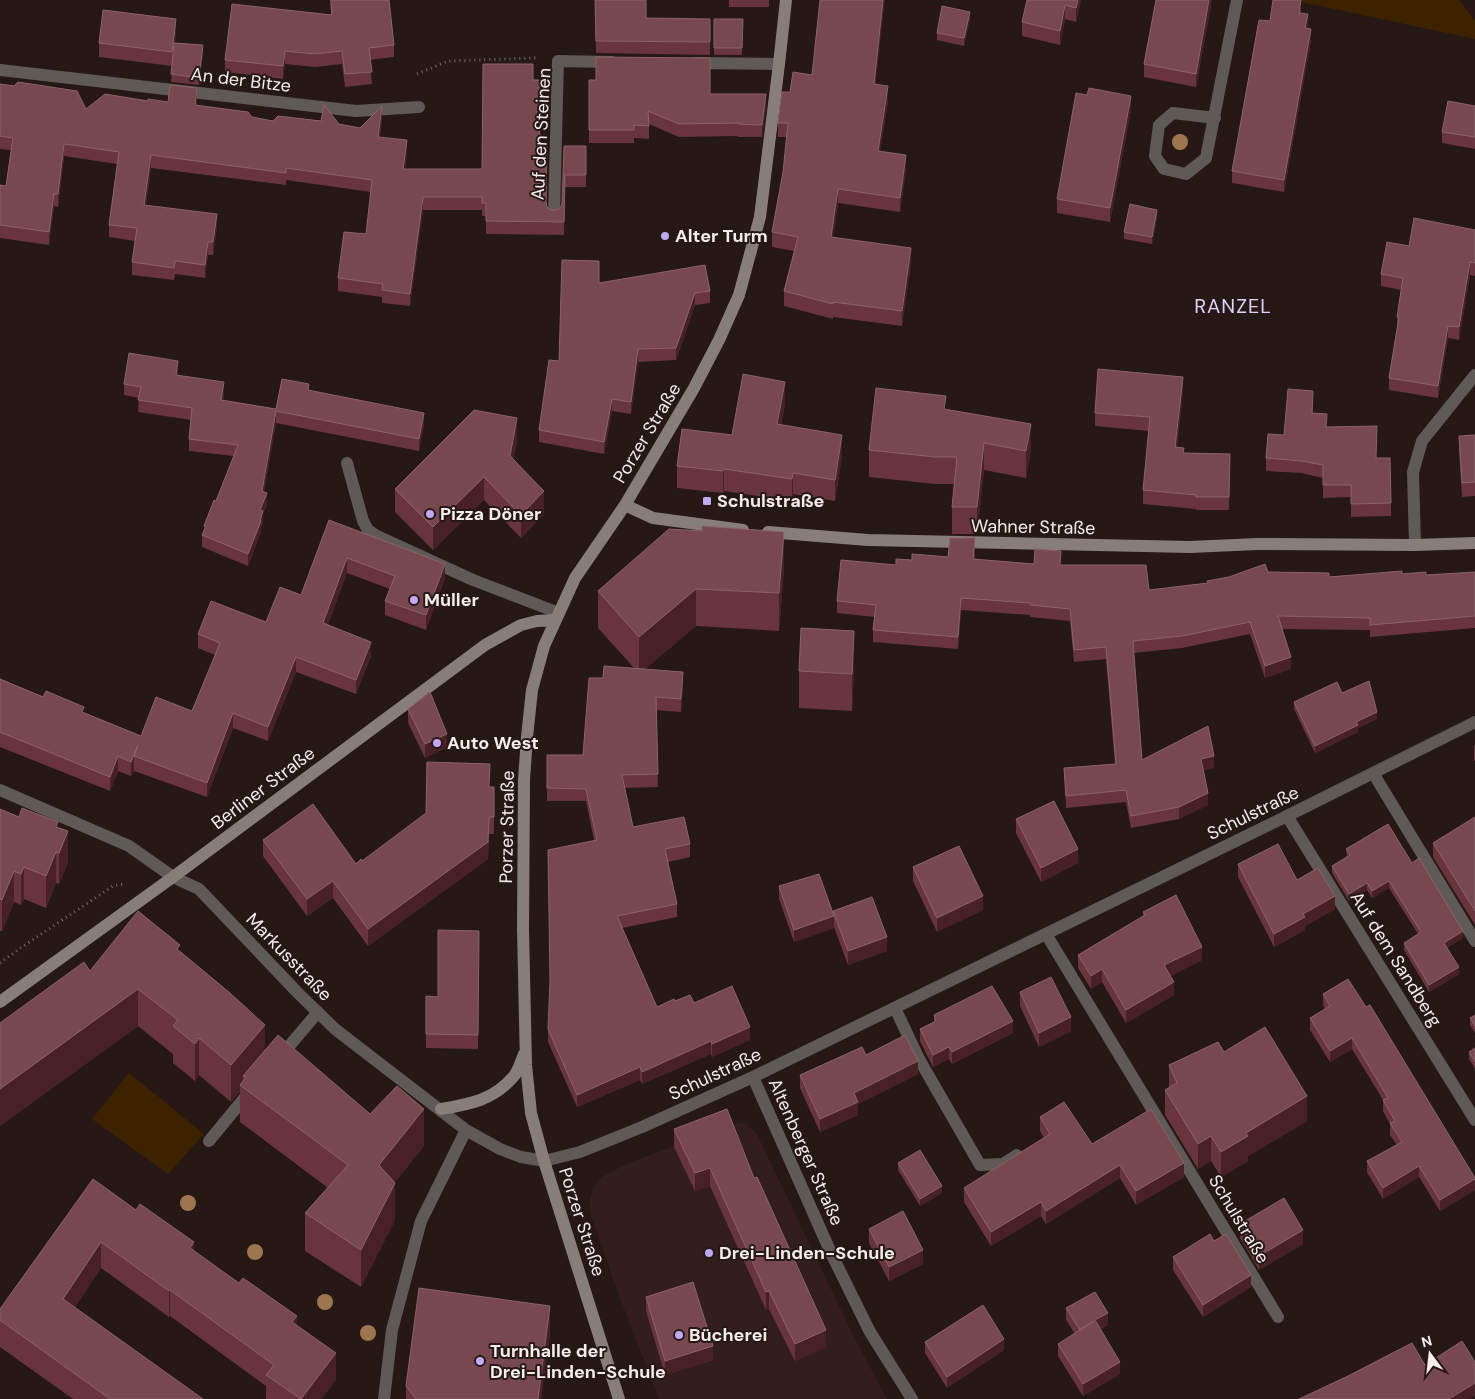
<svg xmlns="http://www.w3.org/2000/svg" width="1475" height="1399" font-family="'DM Sans',sans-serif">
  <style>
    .built { fill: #321f1b }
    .green { fill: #3d2200 }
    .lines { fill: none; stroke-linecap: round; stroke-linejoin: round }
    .path { stroke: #766a68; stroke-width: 3; stroke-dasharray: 1 4; stroke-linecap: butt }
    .lane { stroke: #605a57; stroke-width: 12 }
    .street { stroke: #605a57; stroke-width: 12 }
    .secondary { stroke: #887e79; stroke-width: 12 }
    .tree { fill: #9d764f }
    .wall { fill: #68353c }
    .shaded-wall { fill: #472125 }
    .building { fill: #77494f; stroke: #8b6368 }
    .poi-dot { fill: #c0a8f3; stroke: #251815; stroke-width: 2 }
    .labels { text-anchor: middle; stroke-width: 4; stroke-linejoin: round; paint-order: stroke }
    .street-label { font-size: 18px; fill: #f7eeec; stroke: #251815 }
    .poi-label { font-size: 18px; font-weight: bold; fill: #f7eeec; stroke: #251815; text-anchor: start }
    .quarter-label { font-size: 20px; letter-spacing: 1px; fill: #dfd3fe; stroke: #251815 }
  </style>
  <rect width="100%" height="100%" fill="#251815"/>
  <path class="built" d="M 737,1123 L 747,1124 L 757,1134 L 853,1335 L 887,1399 L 659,1399 L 618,1293 L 590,1212 L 590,1199 L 594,1186 L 602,1177 L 626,1164 Z"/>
  <path class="green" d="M 1292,0 L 1459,0 L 1475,21 L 1475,39 Z
    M 129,1073 L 204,1134 L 168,1174 L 92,1119 Z"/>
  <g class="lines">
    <path class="path" d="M 417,74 L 448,61 L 536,58
      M 0,963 L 22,947 L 113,886 L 123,884"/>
    <path class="lane" d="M 694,63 L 779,64
      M 0,70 L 356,111 L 419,107
      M 554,215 L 558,61 L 612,62
      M 347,463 L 363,521 L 368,530 L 377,536 L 473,580 L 559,613
      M 1415,545 L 1413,472 L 1422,441 L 1475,375
      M 1046,934 L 1278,1317
      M 895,1008 L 919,1059 L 980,1165 L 1003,1164 L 1017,1155
      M 279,1058 L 318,1012
      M 209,1141 L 251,1090"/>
    <path class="street" d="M 1215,118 L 1173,113 L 1159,125 L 1155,156 L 1164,169 L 1186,174 L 1206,158 L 1237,0
      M 1373,773 L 1475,941
      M 0,790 L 129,846 L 173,877 L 199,889 L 297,992 L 335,1029 L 466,1130 L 500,1149 L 521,1157 L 544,1161 L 580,1152 L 642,1127 L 753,1077 L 1287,816 L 1475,722
      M 1287,816 L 1475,1120
      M 753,1077 L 831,1253 L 870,1332 L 912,1399
      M 384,1399 L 392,1330 L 421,1221 L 466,1130"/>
    <path class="secondary" d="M 625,505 L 653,518 L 743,530
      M 768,532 L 868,540 L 1190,547 L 1257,544 L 1415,545 L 1475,543
      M 0,1002 L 173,877 L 485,645 L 521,625 L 537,621 L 555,620
      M 441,1109 C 470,1104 494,1100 514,1076 C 519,1070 521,1061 524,1054
      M 619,1399 L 544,1161 L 531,1113 L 526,1065 L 523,929 L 524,780 L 527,737 L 532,690 L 544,646 L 575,578 L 625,505 L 694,388 L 719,340 L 739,295 L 760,217 L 779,64 L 786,0"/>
  </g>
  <g class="tree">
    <circle cx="1180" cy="142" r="8"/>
    <circle cx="188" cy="1203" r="8"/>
    <circle cx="255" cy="1252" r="8"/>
    <circle cx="325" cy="1302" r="8"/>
    <circle cx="368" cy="1333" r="8"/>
  </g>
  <path class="wall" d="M 330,0 L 389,0 L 394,45 L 394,57 L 370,60 L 372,84 L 345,87 L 342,64 L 315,67 L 285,64 L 283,79 L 225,72 L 225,60 L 331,14 Z
    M 595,0 L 646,18 L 710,19 L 710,55 L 596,53 Z
    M 729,0 L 769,0 L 769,7 L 729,7 Z
    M 1081,0 L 1076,22 L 1065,19 L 1060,45 L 1022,36 L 1022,22 Z
    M 1156,0 L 1212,0 L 1196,87 L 1144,77 L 1144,64 Z
    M 1301,0 L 1301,13 L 1308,26 L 1307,28 L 1311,41 L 1284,192 L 1232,183 L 1232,171 Z
    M 714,19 L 743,19 L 742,55 L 714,55 Z
    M 970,19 L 964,46 L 937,40 L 937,33 Z
    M 176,32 L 175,43 L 203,52 L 199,85 L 171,82 L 172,66 L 99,57 L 99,43 Z
    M 812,75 L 876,84 L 888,101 L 880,151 L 906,170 L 900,212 L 838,203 L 833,237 L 911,263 L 902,326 L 833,317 L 833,319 L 784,306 L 784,291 L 794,251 L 772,247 L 772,232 L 783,172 L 787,137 L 778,137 L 778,123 L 790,92 Z
    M 533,80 L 546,203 L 547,207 L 550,210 L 557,210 L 561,207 L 562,203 L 564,146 L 586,146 L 586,187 L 565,187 L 564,235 L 486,234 L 486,216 L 482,216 L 482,210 L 423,210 L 410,306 L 382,303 L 382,297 L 338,291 L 338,278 L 366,234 L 371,192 L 286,180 L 286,185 L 151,168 L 146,205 L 217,227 L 213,255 L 208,255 L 205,278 L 175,274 L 174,280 L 132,275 L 132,262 L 135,241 L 109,237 L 109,225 L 117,164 L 64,156 L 58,207 L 54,206 L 49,245 L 0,238 L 0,185 L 6,186 L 11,150 L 0,149 L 0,84 L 86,109 L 148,101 L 168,102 L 197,101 L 197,106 L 273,121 L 339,124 L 360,128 L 382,119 L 380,137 L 407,153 L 405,169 L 482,169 Z
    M 589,80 L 710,94 L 766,107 L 762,137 L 738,137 L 738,136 L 679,137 L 649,124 L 649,139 L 634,138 L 634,143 L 589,143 Z
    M 1475,106 L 1475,149 L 1442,143 L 1442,132 Z
    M 1131,110 L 1110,222 L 1057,213 L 1057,199 Z
    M 1157,217 L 1152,244 L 1124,239 L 1124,232 Z
    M 1475,230 L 1475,276 L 1470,275 L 1459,340 L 1448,338 L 1438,398 L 1389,390 L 1389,378 L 1397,329 L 1397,317 L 1401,290 L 1381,286 L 1381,274 L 1409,246 Z
    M 599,283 L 710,291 L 710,303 L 695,305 L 676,360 L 638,362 L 631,414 L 612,411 L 604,454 L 539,442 L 539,430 L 559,361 Z
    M 178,373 L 178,375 L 224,394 L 223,400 L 276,409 L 309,390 L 424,424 L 419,451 L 276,423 L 264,492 L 267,505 L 263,513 L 263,523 L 261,527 L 261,532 L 248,566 L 202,547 L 202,535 L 204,531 L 204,526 L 216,501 L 234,456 L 189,451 L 189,439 L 191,420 L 138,412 L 139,398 L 124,395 L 124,384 Z
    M 1183,391 L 1177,447 L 1184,453 L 1230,454 L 1229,510 L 1196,510 L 1196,509 L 1143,504 L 1143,490 L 1149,431 L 1095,426 L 1095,413 Z
    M 785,404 L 781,425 L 842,456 L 835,501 L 793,494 L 792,501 L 724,491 L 723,493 L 677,488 L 677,466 Z
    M 1313,404 L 1312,413 L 1327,427 L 1376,458 L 1391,503 L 1391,516 L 1351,517 L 1351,497 L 1323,498 L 1323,478 L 1301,473 L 1266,471 L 1266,458 Z
    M 946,409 L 1031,451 L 1026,478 L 984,470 L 977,534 L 952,534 L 952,507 L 954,484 L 935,484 L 869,477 L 869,450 Z
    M 1475,435 L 1475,496 L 1462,497 L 1459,450 L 1459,436 Z
    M 517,441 L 513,459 L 544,514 L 521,538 L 484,500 L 433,550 L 395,512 L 395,489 Z
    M 329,520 L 445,578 L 426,630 L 385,615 L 385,601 L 390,589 L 347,573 L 328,624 L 371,656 L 356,694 L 296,672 L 268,741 L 233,728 L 207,797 L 134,771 L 134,770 L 131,776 L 118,771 L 110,791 L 0,747 L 0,679 L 141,736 L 192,711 L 215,655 L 198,648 L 198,634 L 266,622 L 301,595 Z
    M 975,550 L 975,559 L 1034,564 L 1061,565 L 1149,590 L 1207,583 L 1268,572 L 1329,577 L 1402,574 L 1426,575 L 1475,572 L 1475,628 L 1370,637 L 1370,630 L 1282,629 L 1291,669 L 1265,678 L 1250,634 L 1182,648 L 1133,653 L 1142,760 L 1214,768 L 1203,770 L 1208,805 L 1179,819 L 1131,828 L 1126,802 L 1066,808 L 1064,768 L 1115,764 L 1106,659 L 1074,662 L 1070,621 L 1030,617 L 1030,615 L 961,610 L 958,649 L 873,642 L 873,630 L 875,617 L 837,613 L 837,601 L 896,565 L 912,560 L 948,557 Z
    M 784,569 L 779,631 L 696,626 L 645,669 L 683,685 L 681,712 L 656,710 L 658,787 L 625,788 L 633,827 L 690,844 L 690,857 L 668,862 L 677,904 L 677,917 L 622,928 L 657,1007 L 675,1001 L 694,1003 L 750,1040 L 712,1057 L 711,1054 L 642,1084 L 640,1080 L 577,1107 L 548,1042 L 548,1029 L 594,840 L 586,801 L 547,801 L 547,755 L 583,755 L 603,678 L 634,668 L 598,628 L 598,591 Z
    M 854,668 L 852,711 L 799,708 L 799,671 Z
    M 1342,693 L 1377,719 L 1358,728 L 1358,732 L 1315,753 L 1294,709 L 1294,702 Z
    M 408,709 L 447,747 L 425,758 L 408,723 Z
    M 1475,745 L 1475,762 L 1474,760 L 1474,746 Z
    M 489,787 L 494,787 L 494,834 L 489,834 L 488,859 L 368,946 L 333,898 L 307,916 L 263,856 L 263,840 L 356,864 Z
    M 0,809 L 19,817 L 58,827 L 68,863 L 59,884 L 56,883 L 46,908 L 24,899 L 21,905 L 14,902 L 2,931 L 0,931 Z
    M 1475,817 L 1475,925 L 1433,857 L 1433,843 Z
    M 1016,819 L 1078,863 L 1041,882 L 1016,833 Z
    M 1346,849 L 1412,863 L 1463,938 L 1447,948 L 1459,974 L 1429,992 L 1404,950 L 1404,943 L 1418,934 L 1389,888 L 1372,898 L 1367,890 L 1349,901 L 1332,873 L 1332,866 L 1347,857 Z
    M 1238,864 L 1297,880 L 1335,909 L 1305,926 L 1305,930 L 1274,947 L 1238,877 Z
    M 913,867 L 983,910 L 937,932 L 913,881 Z
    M 779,886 L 833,913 L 833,911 L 887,951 L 848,965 L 834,927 L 834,928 L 794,942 L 779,899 Z
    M 1143,912 L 1202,960 L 1170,976 L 1174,995 L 1126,1023 L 1102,982 L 1091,989 L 1078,968 L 1078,955 L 1143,916 Z
    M 479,931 L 478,1049 L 426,1048 L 426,996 L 438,997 Z
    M 180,952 L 265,1050 L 424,1146 L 395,1182 L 395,1220 L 361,1287 L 305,1251 L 305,1213 L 328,1188 L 240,1122 L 240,1092 L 231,1102 L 199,1075 L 195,1081 L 173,1063 L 173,1054 L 138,1026 L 0,1126 L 0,1023 L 90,971 Z
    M 1020,992 L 1071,1031 L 1039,1047 L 1020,1006 Z
    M 1323,994 L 1366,1007 L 1475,1178 L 1475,1190 L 1440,1211 L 1419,1177 L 1383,1199 L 1367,1172 L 1367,1161 L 1397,1145 L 1390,1135 L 1390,1124 L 1383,1111 L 1383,1100 L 1352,1049 L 1330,1062 L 1310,1030 L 1310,1018 L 1325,1009 L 1323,1005 Z
    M 934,1015 L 1013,1033 L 952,1064 L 949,1059 L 933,1067 L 920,1041 L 920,1029 L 934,1022 Z
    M 1475,1015 L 1475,1033 L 1470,1025 L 1470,1018 Z
    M 1475,1048 L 1475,1069 L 1469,1059 L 1469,1052 Z
    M 1224,1052 L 1307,1121 L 1248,1156 L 1248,1161 L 1221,1177 L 1211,1161 L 1198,1169 L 1165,1115 L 1165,1090 L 1169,1088 L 1169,1065 Z
    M 866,1055 L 918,1074 L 858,1104 L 858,1115 L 820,1132 L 800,1088 L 800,1075 Z
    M 1040,1117 L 1092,1144 L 1184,1177 L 1136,1205 L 1120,1178 L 1046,1224 L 1041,1216 L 991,1246 L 964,1202 L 964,1188 L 1044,1138 L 1040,1131 Z
    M 674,1129 L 754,1178 L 826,1347 L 795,1361 L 769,1309 L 766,1310 L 710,1186 L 695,1191 L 674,1147 Z
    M 898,1163 L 942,1193 L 920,1206 L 898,1170 Z
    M 93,1179 L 297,1325 L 336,1380 L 321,1399 L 266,1399 L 266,1386 L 170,1316 L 169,1317 L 101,1268 L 75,1307 L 203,1399 L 73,1399 L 0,1347 L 0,1309 Z
    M 1240,1224 L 1303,1244 L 1259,1270 L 1240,1238 Z
    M 869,1229 L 923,1264 L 889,1281 L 869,1243 Z
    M 1214,1241 L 1251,1287 L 1203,1317 L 1173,1270 L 1173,1257 Z
    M 646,1297 L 713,1360 L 665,1375 L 646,1311 Z
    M 1066,1308 L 1108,1325 L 1101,1329 L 1120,1374 L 1083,1396 L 1058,1356 L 1058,1344 L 1075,1334 L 1066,1320 Z
    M 550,1333 L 541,1399 L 406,1399 L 406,1386 Z
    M 925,1342 L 1004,1350 L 947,1388 L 925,1353 Z"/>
  <path class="shaded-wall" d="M 883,0 L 885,0 L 874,98 L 874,84 Z
    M 1078,0 L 1081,0 L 1076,22 L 1076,8 Z
    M 1209,0 L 1212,0 L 1196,87 L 1196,74 Z
    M 1301,0 L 1301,8 L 1299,25 L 1299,13 Z
    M 1065,5 L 1065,19 L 1060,45 L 1060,31 Z
    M 970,12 L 970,19 L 964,46 L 964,38 Z
    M 1308,14 L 1308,26 L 1305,40 L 1305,28 Z
    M 176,19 L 176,32 L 172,66 L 172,52 Z
    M 1311,29 L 1311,41 L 1284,192 L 1284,180 Z
    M 203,45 L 203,52 L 199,85 L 199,78 Z
    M 285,51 L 285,64 L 283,79 L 283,66 Z
    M 888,86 L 888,101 L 878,165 L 878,151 Z
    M 197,88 L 197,101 L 195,118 L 195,105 Z
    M 766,94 L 766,107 L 762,137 L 762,125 Z
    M 1131,96 L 1131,110 L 1110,222 L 1110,208 Z
    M 382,106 L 382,119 L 378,150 L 378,137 Z
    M 407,140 L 407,153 L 403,182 L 403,169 Z
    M 64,144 L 64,156 L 58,207 L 58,194 Z
    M 151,155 L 151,168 L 144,218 L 144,205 Z
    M 906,155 L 906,170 L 900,212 L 900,198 Z
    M 838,189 L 838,203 L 831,251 L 831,237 Z
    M 54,194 L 54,206 L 49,245 L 49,232 Z
    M 423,197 L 423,210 L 410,306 L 410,294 Z
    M 1157,210 L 1157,217 L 1152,244 L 1152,237 Z
    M 217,214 L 217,227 L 213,255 L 213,242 Z
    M 208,242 L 208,255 L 205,278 L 205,265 Z
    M 911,248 L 911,263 L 902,326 L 902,311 Z
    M 1470,262 L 1470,275 L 1459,340 L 1459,327 Z
    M 695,293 L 695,305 L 676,360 L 676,348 Z
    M 1448,326 L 1448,338 L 1438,398 L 1438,386 Z
    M 638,349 L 638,362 L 631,414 L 631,402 Z
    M 178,361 L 178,373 L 176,386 L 176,375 Z
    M 1183,377 L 1183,391 L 1175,461 L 1175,447 Z
    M 224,382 L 224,394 L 221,411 L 221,400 Z
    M 785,382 L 785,404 L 777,446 L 777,424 Z
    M 612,399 L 612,411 L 604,454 L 604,442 Z
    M 276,411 L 276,423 L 262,503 L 262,491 Z
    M 424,413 L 424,424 L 419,451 L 419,439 Z
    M 517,418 L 517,441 L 510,479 L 510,456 Z
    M 1031,424 L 1031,451 L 1026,478 L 1026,451 Z
    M 842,435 L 842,456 L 835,501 L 835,480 Z
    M 984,443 L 984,470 L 977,534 L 977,507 Z
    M 724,469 L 724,491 L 723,493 L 723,471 Z
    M 793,473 L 793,494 L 792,501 L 792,479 Z
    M 484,477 L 484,500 L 433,550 L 433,527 Z
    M 544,491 L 544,514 L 521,538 L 521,515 Z
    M 267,493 L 267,505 L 263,513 L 263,523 L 261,527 L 261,532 L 248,566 L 248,554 L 260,510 Z
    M 784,532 L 784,569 L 779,631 L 779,593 Z
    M 975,538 L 975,550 L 973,571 L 973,559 Z
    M 347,558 L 347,573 L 323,637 L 323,623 Z
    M 445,564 L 445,578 L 426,630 L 426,615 Z
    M 696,589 L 696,626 L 639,674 L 639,637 Z
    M 961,598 L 961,610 L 958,649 L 958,637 Z
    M 854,631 L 854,668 L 852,711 L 852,674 Z
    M 371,642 L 371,656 L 356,694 L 356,680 Z
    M 296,657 L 296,672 L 268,741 L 268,727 Z
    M 1291,657 L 1291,669 L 1265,678 L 1265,666 Z
    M 683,672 L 683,685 L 681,712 L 681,699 Z
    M 1377,712 L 1377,719 L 1358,728 L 1358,732 L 1315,753 L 1315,746 L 1356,722 Z
    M 233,713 L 233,728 L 207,797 L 207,783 Z
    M 447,734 L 447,747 L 425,758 L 425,744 Z
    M 118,756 L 118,771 L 110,791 L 110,777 Z
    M 134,756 L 134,770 L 131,776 L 131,762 Z
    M 1214,756 L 1214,768 L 1201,771 L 1201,759 Z
    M 1208,793 L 1208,805 L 1179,819 L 1179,807 Z
    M 489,817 L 488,859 L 368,946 L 368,929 Z
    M 68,831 L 68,863 L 59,884 L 59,853 Z
    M 1078,849 L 1078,863 L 1041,882 L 1041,868 Z
    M 56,852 L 56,883 L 46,908 L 46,876 Z
    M 24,867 L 24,899 L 21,905 L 21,874 Z
    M 14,871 L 14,902 L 2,931 L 2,900 Z
    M 333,881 L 333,898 L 307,916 L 307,899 Z
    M 1389,881 L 1389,888 L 1372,898 L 1372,891 Z
    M 1367,883 L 1367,890 L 1349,901 L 1349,894 Z
    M 983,896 L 983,910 L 937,932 L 937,918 Z
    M 1335,896 L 1335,909 L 1305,926 L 1305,930 L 1274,947 L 1274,934 L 1303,914 Z
    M 834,916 L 834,928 L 794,942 L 794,930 Z
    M 1463,931 L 1463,938 L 1444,950 L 1444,943 Z
    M 887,937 L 887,951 L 848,965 L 848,951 Z
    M 1202,947 L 1202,960 L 1164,979 L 1164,965 Z
    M 1459,967 L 1459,974 L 1429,992 L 1429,985 Z
    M 1102,969 L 1102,982 L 1091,989 L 1091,976 Z
    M 1174,982 L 1174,995 L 1126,1023 L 1126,1010 Z
    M 138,989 L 138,1026 L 0,1126 L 0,1089 Z
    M 1071,1017 L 1071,1031 L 1039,1047 L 1039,1033 Z
    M 1013,1021 L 1013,1033 L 952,1064 L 952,1052 Z
    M 265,1025 L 265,1062 L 243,1076 L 243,1087 L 240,1085 L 240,1092 L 231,1102 L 231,1065 Z
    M 750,1027 L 750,1040 L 712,1057 L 712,1044 Z
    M 199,1038 L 199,1075 L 195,1081 L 195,1044 Z
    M 1352,1038 L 1352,1049 L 1330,1062 L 1330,1051 Z
    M 711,1041 L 711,1054 L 642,1084 L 642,1072 Z
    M 949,1047 L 949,1059 L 933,1067 L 933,1055 Z
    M 918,1061 L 918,1074 L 858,1104 L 858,1115 L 820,1132 L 820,1119 L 854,1093 Z
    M 640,1067 L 640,1080 L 577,1107 L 577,1095 Z
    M 1307,1096 L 1307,1121 L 1248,1156 L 1248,1161 L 1221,1177 L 1221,1152 L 1246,1133 Z
    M 424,1109 L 424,1146 L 379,1202 L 379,1165 Z
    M 1211,1136 L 1211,1161 L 1198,1169 L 1198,1144 Z
    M 1184,1163 L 1184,1177 L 1136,1205 L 1136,1191 Z
    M 1120,1165 L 1120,1178 L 1046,1224 L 1046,1211 Z
    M 1419,1166 L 1419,1177 L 1383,1199 L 1383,1188 Z
    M 710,1168 L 710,1186 L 695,1191 L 695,1173 Z
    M 1475,1179 L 1475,1190 L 1440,1211 L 1440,1200 Z
    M 395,1183 L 395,1220 L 361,1287 L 361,1250 Z
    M 942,1186 L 942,1193 L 920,1206 L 920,1199 Z
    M 1041,1202 L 1041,1216 L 991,1246 L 991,1232 Z
    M 1303,1230 L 1303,1244 L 1259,1270 L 1259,1256 Z
    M 101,1242 L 101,1268 L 63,1325 L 63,1299 Z
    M 194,1242 L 194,1269 L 190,1248 Z
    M 923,1250 L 923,1264 L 889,1281 L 889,1267 Z
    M 1251,1275 L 1251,1287 L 1203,1317 L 1203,1305 Z
    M 170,1290 L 170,1316 L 169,1317 L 169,1291 Z
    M 769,1291 L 769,1309 L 766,1310 L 766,1292 Z
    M 550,1306 L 550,1333 L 541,1399 L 538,1399 Z
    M 1108,1313 L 1108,1325 L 1095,1332 L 1095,1320 Z
    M 297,1316 L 297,1342 L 292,1322 Z
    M 826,1330 L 826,1347 L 795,1361 L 795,1344 Z
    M 1004,1339 L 1004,1350 L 947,1388 L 947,1377 Z
    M 713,1346 L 713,1360 L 665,1375 L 665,1361 Z
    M 336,1353 L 336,1380 L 321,1399 L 301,1399 Z
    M 1120,1362 L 1120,1374 L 1083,1396 L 1083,1384 Z
    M 1475,1383 L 1475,1396 L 1469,1399 L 1449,1399 Z"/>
  <path class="building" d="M 331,0 L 389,0 L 394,45 L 369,48 L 372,72 L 345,74 L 342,51 L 315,54 L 285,51 L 283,66 L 225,60 L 232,4 L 332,15 Z
    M 595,0 L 646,0 L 646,18 L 710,19 L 710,42 L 596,41 Z
    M 820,0 L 883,0 L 874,84 L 888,86 L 878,151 L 906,155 L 900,198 L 838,189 L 831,237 L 911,248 L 902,311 L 833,302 L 833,304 L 784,291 L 798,237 L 772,232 L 783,172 L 788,123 L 778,123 L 782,92 L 790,92 L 793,72 L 812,75 Z
    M 1027,0 L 1078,0 L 1076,8 L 1065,5 L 1060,31 L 1022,22 Z
    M 1156,0 L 1209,0 L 1196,74 L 1144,64 Z
    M 1273,0 L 1301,0 L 1299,13 L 1308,14 L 1305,28 L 1311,29 L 1284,180 L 1232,171 L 1259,20 L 1270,21 Z
    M 942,6 L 970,12 L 964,38 L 937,33 Z
    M 103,10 L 176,19 L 172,52 L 99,43 Z
    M 714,19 L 743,19 L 742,48 L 714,48 Z
    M 174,43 L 203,45 L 199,78 L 171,74 Z
    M 596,57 L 710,58 L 710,94 L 766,94 L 762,125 L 738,124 L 738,123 L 679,124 L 648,111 L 649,126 L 634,125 L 634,130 L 589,130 L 589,80 L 596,80 Z
    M 483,64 L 533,64 L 533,80 L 539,80 L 540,146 L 547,146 L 546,202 L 547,207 L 550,210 L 557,210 L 561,207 L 562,203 L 564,146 L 586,146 L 586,175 L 565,175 L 564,222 L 486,221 L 486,203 L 482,203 L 482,197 L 423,197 L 410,294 L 382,290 L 383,284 L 338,278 L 344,232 L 366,234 L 372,180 L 286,168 L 286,173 L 151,155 L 144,205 L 217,214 L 213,242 L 208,242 L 205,265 L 175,261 L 174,268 L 132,262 L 137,228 L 109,225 L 119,152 L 64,144 L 58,194 L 54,194 L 49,232 L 0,225 L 0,185 L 6,186 L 13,138 L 0,136 L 0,84 L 14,86 L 18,82 L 77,91 L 86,109 L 105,94 L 148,101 L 148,99 L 168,102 L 170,85 L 197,88 L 195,105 L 248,112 L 252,117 L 273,121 L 278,116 L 321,121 L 324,105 L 339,124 L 360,128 L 382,106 L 378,137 L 407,140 L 403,169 L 482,169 Z
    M 1089,88 L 1131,96 L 1110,208 L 1057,199 L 1076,93 L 1087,95 Z
    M 1448,101 L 1475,106 L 1475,137 L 1442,132 Z
    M 1130,204 L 1157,210 L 1152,237 L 1124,232 Z
    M 1414,218 L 1475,230 L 1475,263 L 1470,262 L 1459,327 L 1448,326 L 1438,386 L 1389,378 L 1399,317 L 1397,317 L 1403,278 L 1381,274 L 1387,242 L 1409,246 Z
    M 562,260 L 599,261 L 599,283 L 705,265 L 710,291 L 695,293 L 676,348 L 638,349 L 631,402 L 612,399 L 604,442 L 539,430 L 549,360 L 559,361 Z
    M 129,353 L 178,361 L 176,375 L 224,382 L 221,400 L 276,409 L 282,379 L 309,384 L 308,390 L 424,413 L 419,439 L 276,411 L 262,491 L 267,493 L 260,510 L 263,511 L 260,520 L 261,521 L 248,554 L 202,535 L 206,526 L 204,526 L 214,500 L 216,501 L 238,445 L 189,439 L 192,408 L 138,400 L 141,387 L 124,384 Z
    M 1098,369 L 1183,377 L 1175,447 L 1184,448 L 1183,453 L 1230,454 L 1229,497 L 1196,497 L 1196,495 L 1143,490 L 1150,417 L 1095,413 Z
    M 743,374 L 785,382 L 777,424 L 842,435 L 835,480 L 793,473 L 792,479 L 724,469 L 723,471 L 677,466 L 682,429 L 732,435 Z
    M 876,388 L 946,396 L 944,409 L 1031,424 L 1026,451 L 984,443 L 977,507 L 952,507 L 957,457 L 935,457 L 869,450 Z
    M 1288,389 L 1313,391 L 1312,413 L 1327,414 L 1326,427 L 1377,426 L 1376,458 L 1390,458 L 1391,503 L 1351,504 L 1351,485 L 1323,485 L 1323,465 L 1301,461 L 1266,458 L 1268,434 L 1284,435 Z
    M 474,410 L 517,418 L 510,456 L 544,491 L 521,515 L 484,477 L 433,527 L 395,489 Z
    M 1475,435 L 1475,482 L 1462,483 L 1459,436 Z
    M 329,520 L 445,564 L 426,615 L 385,601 L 395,576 L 347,558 L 323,623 L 371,642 L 356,680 L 296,657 L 268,727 L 233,713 L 207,783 L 134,756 L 138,745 L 131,762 L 118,756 L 110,777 L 0,732 L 0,679 L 43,697 L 46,691 L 84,707 L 82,712 L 141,736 L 156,697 L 192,711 L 220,643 L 198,634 L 211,601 L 266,622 L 280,587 L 301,595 Z
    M 702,526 L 784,532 L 779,593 L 696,589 L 639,637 L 598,591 L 669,529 L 702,531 Z
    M 950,538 L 975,538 L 973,559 L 1034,564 L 1035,549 L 1061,551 L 1060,565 L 1146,565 L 1149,590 L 1208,583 L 1207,581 L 1229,577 L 1265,564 L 1268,572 L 1329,573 L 1329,577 L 1402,571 L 1402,574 L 1426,572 L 1426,575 L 1475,572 L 1475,616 L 1370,625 L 1370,618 L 1278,616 L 1291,657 L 1265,666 L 1250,622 L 1182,636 L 1133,641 L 1142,760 L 1208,726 L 1214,756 L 1201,759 L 1208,793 L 1179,807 L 1131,816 L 1126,790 L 1066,796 L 1064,768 L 1116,764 L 1106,647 L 1074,650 L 1070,609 L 1030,605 L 1030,603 L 961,598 L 958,637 L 873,630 L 876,605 L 837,601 L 841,560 L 896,565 L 896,559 L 912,560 L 912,554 L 948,557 Z
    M 801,628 L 854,631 L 852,674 L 799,671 Z
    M 604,666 L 683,672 L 681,699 L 656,697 L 658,774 L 622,775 L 633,827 L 684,817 L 690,844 L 665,849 L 677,904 L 617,916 L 657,1007 L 674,999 L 675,1001 L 690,995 L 694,1003 L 732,986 L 750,1027 L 712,1044 L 711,1041 L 642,1072 L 640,1067 L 577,1095 L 548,1029 L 550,980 L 548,850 L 597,840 L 586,789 L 547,788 L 547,755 L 583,755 L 589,678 L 603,678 Z
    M 1369,681 L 1377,712 L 1356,722 L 1358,725 L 1315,746 L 1294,702 L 1337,682 L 1342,693 Z
    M 430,692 L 447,734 L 425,744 L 408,709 Z
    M 427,762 L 490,764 L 489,787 L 494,787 L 494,817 L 489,817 L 488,842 L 368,929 L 333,881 L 307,899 L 263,840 L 313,804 L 356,864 L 361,859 L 362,861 L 426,813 Z
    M 1054,801 L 1078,849 L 1041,868 L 1016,819 Z
    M 22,808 L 58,822 L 56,827 L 68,831 L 59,853 L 56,852 L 46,876 L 24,867 L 21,874 L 14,871 L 2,900 L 0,899 L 0,809 L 19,817 Z
    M 1475,817 L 1475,911 L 1433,843 Z
    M 1388,824 L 1412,863 L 1419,858 L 1463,931 L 1444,943 L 1459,967 L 1429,985 L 1404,943 L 1421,932 L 1389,881 L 1372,891 L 1367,883 L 1349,894 L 1332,866 L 1350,855 L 1346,849 Z
    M 1278,844 L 1297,880 L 1318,868 L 1335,896 L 1303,914 L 1305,917 L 1274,934 L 1238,864 Z
    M 959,846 L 983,896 L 937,918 L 913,867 Z
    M 819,874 L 834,916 L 794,930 L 779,886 Z
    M 1176,895 L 1202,947 L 1164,965 L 1174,982 L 1126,1010 L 1102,969 L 1091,976 L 1078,955 L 1145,915 L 1143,912 Z
    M 872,897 L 887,937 L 848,951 L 833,911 Z
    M 138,911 L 180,945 L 177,949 L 230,993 L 265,1025 L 231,1065 L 199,1038 L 195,1044 L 173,1026 L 178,1020 L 138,989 L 0,1089 L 0,1023 L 84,962 L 90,971 Z
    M 438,930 L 479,931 L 478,1035 L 426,1034 L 426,996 L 438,997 Z
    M 1051,977 L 1071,1017 L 1039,1033 L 1020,992 Z
    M 1348,979 L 1366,1007 L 1370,1005 L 1475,1178 L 1475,1179 L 1440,1200 L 1419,1166 L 1383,1188 L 1367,1161 L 1402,1142 L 1390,1123 L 1395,1121 L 1383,1100 L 1388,1098 L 1352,1038 L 1330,1051 L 1310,1018 L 1330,1006 L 1323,994 Z
    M 992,986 L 1013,1021 L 952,1052 L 949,1047 L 933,1055 L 920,1029 L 936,1021 L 934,1015 Z
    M 1475,1015 L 1475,1026 L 1470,1018 Z
    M 1265,1027 L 1307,1096 L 1246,1133 L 1248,1136 L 1221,1152 L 1211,1136 L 1198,1144 L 1165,1090 L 1177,1083 L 1169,1065 L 1218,1042 L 1224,1052 Z
    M 278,1035 L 370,1114 L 397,1086 L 424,1109 L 379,1165 L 395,1183 L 361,1250 L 305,1213 L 348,1165 L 240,1085 L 246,1077 L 243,1076 Z
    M 905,1035 L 918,1061 L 854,1093 L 858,1102 L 820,1119 L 800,1075 L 862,1047 L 866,1055 Z
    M 1475,1048 L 1475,1062 L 1469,1052 Z
    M 1064,1102 L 1092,1144 L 1151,1109 L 1184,1163 L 1136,1191 L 1120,1165 L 1046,1211 L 1041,1202 L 991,1232 L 964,1188 L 1050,1134 L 1040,1117 Z
    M 727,1109 L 754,1178 L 757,1177 L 826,1330 L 795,1344 L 769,1291 L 766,1292 L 710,1168 L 695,1173 L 674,1129 Z
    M 920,1150 L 942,1186 L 920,1199 L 898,1163 Z
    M 93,1179 L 136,1210 L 140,1204 L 194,1242 L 190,1248 L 239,1283 L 243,1278 L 297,1316 L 292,1322 L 336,1353 L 301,1399 L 266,1375 L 274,1365 L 170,1290 L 169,1291 L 101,1242 L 63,1299 L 203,1399 L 110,1399 L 0,1320 L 0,1309 Z
    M 1284,1198 L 1303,1230 L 1259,1256 L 1240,1224 Z
    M 903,1211 L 923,1250 L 889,1267 L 869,1229 Z
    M 1210,1234 L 1214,1241 L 1226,1234 L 1251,1275 L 1203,1305 L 1173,1257 Z
    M 693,1282 L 713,1346 L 665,1361 L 646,1297 Z
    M 419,1288 L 550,1306 L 538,1399 L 416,1399 L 406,1386 Z
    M 1095,1292 L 1108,1313 L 1095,1320 L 1120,1362 L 1083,1384 L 1058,1344 L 1094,1321 L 1080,1330 L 1066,1308 Z
    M 983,1305 L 1004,1339 L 947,1377 L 925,1342 Z
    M 1462,1341 L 1475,1362 L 1475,1383 L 1449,1399 L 1299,1399 L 1348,1376 L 1412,1343 L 1425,1365 Z"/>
  <g class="poi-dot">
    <circle cx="665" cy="236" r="5"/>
    <rect x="702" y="496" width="10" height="10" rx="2.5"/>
    <circle cx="430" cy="514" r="5"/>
    <circle cx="414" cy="600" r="5"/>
    <circle cx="437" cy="743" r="5"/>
    <circle cx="709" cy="1253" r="5"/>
    <circle cx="679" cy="1335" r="5"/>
    <circle cx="480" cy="1361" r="5"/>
  </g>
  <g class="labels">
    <g class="street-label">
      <text transform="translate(241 80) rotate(7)" y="6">An der Bitze</text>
      <text transform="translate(541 134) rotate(-87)" y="6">Auf den Steinen</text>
      <text transform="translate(647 433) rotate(-59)" y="6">Porzer Straße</text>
      <text transform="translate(1033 527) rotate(1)" y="6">Wahner Straße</text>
      <text transform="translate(263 788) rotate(-37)" y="6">Berliner Straße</text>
      <text transform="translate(1253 813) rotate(-26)" y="6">Schulstraße</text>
      <text transform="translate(507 827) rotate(-89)" y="6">Porzer Straße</text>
      <text transform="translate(289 957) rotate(46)" y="6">Markusstraße</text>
      <text transform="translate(1396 959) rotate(58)" y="6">Auf dem Sandberg</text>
      <text transform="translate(715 1074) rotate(-25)" y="6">Schulstraße</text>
      <text transform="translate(806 1152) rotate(66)" y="6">Altenberger Straße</text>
      <text transform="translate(1239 1219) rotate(59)" y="6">Schulstraße</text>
      <text transform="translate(582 1222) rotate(72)" y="6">Porzer Straße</text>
    </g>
    <g class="poi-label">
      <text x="675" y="242">Alter Turm</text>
      <text x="717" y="507">Schulstraße</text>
      <text x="440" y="520">Pizza Döner</text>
      <text x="424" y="606">Müller</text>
      <text x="447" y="749">Auto West</text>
      <text x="719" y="1259">Drei-Linden-Schule</text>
      <text x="689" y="1341">Bücherei</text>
      <text x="490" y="1357">Turnhalle der<tspan x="490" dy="21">Drei-Linden-Schule</tspan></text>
    </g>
    <g class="quarter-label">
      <text x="1233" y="313">RANZEL</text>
    </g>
  </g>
  <g transform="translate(1430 1354) rotate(345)" stroke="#251815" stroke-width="4" paint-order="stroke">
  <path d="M0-4L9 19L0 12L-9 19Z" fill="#f7eeec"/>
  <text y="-8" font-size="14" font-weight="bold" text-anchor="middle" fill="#f7eeec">N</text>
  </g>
</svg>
